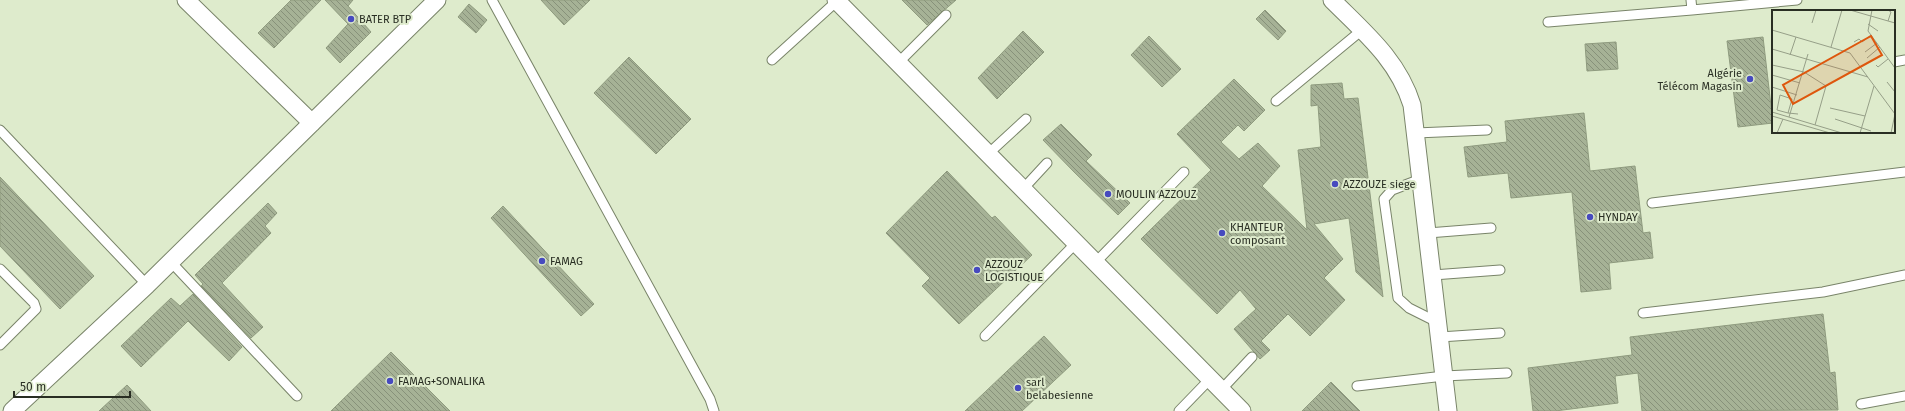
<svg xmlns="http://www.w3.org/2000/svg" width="1905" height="411" font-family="'Fira Sans',sans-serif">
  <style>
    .building { fill: url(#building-back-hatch); stroke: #8f9b7f }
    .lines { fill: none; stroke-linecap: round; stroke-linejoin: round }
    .service-casing { stroke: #798469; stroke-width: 11 }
    .minor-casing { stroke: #798469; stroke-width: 19 }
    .service { stroke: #fff; stroke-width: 9 }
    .minor { stroke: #fff; stroke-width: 17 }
    .poi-dot { fill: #474abf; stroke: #deebcc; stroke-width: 1.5 }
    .labels { text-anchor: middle; stroke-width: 4; stroke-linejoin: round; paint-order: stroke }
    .poi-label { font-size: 11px; fill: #292e23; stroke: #deebcc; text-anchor: start }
    .inset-road { fill: none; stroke: #969f88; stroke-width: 1 }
    .view { fill: #de570d; fill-opacity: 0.15; stroke: #de570d; stroke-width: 2 }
    .inset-edge { fill: none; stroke: #292e23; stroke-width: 2 }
  </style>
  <defs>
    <pattern id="building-back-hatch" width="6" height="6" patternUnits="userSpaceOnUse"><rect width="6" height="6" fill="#a6b296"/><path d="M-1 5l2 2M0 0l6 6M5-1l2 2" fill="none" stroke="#87917a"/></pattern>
  </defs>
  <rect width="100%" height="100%" fill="#deebcc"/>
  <path class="building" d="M 291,0 L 321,0 L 274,48 L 258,33 Z
    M 325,0 L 353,0 L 348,6 L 371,32 L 340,63 L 326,48 L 348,24 Z
    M 541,0 L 590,0 L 564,25 Z
    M 902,0 L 956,0 L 927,25 Z
    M 469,4 L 487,20 L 476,33 L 458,17 Z
    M 1265,10 L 1286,31 L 1278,40 L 1256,19 Z
    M 1023,31 L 1044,52 L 997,99 L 978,78 Z
    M 1149,36 L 1181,69 L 1162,87 L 1131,55 Z
    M 1763,37 L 1773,123 L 1738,127 L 1727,41 Z
    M 1616,42 L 1618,69 L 1587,71 L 1585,44 Z
    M 629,57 L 691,119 L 656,154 L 594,93 Z
    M 1234,79 L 1265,110 L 1244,131 L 1238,125 L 1221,142 L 1239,159 L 1258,143 L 1280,166 L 1262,186 L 1307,230 L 1298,150 L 1321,147 L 1318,105 L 1311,106 L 1311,85 L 1342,83 L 1344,99 L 1358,98 L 1383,297 L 1356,272 L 1349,218 L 1314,224 L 1343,259 L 1324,278 L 1345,300 L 1310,336 L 1288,314 L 1261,341 L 1270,350 L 1260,359 L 1234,329 L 1256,309 L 1240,290 L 1217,314 L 1141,239 L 1211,170 L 1177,134 Z
    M 1584,113 L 1590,171 L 1635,166 L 1643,233 L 1650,232 L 1653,258 L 1609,263 L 1611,289 L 1581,292 L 1572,192 L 1511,198 L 1508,173 L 1468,177 L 1464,147 L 1507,142 L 1505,121 Z
    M 1061,124 L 1092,155 L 1086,161 L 1130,203 L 1118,215 L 1074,172 L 1043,140 Z
    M 947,171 L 992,218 L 995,216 L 1032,255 L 959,324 L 922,286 L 930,278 L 886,233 Z
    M 0,177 L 94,276 L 60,309 L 0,246 Z
    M 268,203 L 277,213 L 265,226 L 271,233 L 222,283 L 263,327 L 251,338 L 201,286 L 203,284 L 195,275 Z
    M 503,206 L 594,304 L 581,316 L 491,218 Z
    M 193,294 L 242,347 L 229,361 L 188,321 L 141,367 L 121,346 L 171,298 L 180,306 Z
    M 1823,314 L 1830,373 L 1835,372 L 1838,410 L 1642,411 L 1638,373 L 1615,376 L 1618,403 L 1555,411 L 1533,411 L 1528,368 L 1632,355 L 1630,337 Z
    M 1044,336 L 1071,365 L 1022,411 L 965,411 Z
    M 391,352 L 450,411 L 331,411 Z
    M 1331,382 L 1360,411 L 1302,411 Z
    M 127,385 L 151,411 L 99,411 Z"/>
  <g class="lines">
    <g class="service-casing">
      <path id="service" d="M 492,0 L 710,399 L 714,411
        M 1691,0 L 1692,10 L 1797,0
        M 1548,22 L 1692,10
        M 772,60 L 837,1
        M 1894,62 L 1905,60
        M 898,63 L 946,15
        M 1276,101 L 1362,30
        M 0,130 L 147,285
        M 1416,133 L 1487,130
        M 988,154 L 1026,119
        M 1421,179 L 1392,190 L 1384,199 L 1398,298 L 1409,308 L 1439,323
        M 1023,189 L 1047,163
        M 1652,203 L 1905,172
        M 1428,233 L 1491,228
        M 171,262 L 297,396
        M 1095,263 L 1184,172
        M 0,269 L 34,303 L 36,309 L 0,345
        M 1433,275 L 1500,270
        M 1643,313 L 1823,292 L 1905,275
        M 985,336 L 1076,243
        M 1440,337 L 1500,333
        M 1357,386 L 1444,376 L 1507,373
        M 1221,390 L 1252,357
        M 1861,404 L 1905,396
        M 1179,411 L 1210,379"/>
    </g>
    <g class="minor-casing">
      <path id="minor" d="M 186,0 L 312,123
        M 836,0 L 1242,411
        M 1332,0 C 1365,33 1398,60 1412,105 L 1448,411
        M 12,411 L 147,285 L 437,0"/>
    </g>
    <use href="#service" class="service"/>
    <use href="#minor" class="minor"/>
  </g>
  <g class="poi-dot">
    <circle cx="351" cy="19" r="4"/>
    <circle cx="1750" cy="79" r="4"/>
    <circle cx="1335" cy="184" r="4"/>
    <circle cx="1108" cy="194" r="4"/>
    <circle cx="1590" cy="217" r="4"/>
    <circle cx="1222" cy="233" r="4"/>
    <circle cx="542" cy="261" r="4"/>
    <circle cx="977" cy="270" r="4"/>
    <circle cx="390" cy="381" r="4"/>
    <circle cx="1018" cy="388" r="4"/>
  </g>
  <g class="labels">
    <g class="poi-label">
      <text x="359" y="23">BATER BTP</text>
      <text x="1742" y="77" text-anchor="end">Algérie<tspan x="1742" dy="13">Télécom Magasin</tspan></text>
      <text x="1343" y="188">AZZOUZE siege</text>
      <text x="1116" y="198">MOULIN AZZOUZ</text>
      <text x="1598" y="221">HYNDAY</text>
      <text x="1230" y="231">KHANTEUR<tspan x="1230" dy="13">composant</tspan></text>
      <text x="550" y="265">FAMAG</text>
      <text x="985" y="268">AZZOUZ<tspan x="985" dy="13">LOGISTIQUE</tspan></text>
      <text x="398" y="385">FAMAG+SONALIKA</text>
      <text x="1026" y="386">sarl<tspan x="1026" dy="13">belabesienne</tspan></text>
    </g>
  </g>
  <g transform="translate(1772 10)">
    <rect width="123" height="123" fill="#deebcc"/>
    <path class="inset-road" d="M 78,0 L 123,13M 100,0 L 96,21 L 123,58M 116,0 L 119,2 L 116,11M 40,13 L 44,0M 96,14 L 106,21M 0,20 L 78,43 L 123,104M 82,32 L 87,29 L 90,32 L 99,25M 59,37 L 70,0M 0,39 L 96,67M 93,42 L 105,33M 18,45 L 24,27M 95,48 L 108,37M 0,55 L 32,62 L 54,76 L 43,115M 104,55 L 106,57 L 116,49M 0,65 L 28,73M 115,72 L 123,82M 0,77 L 25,85M 58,98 L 93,106M 0,102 L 70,123M 16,103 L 5,100 L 8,85 L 20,89 L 16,103 L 26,104M 0,106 L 58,123M 17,107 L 36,44M 63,109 L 99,121M 5,123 L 11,109M 88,123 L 102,76M 119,123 L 123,104"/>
    <path class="view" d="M 99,26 L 110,45 L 21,94 L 11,75 Z"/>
    <rect width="123" height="123" class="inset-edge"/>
  </g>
  <path d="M14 391v6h116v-6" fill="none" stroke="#292e23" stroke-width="2"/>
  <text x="20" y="391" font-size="12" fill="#292e23" stroke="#deebcc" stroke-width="3" paint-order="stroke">50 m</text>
</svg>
